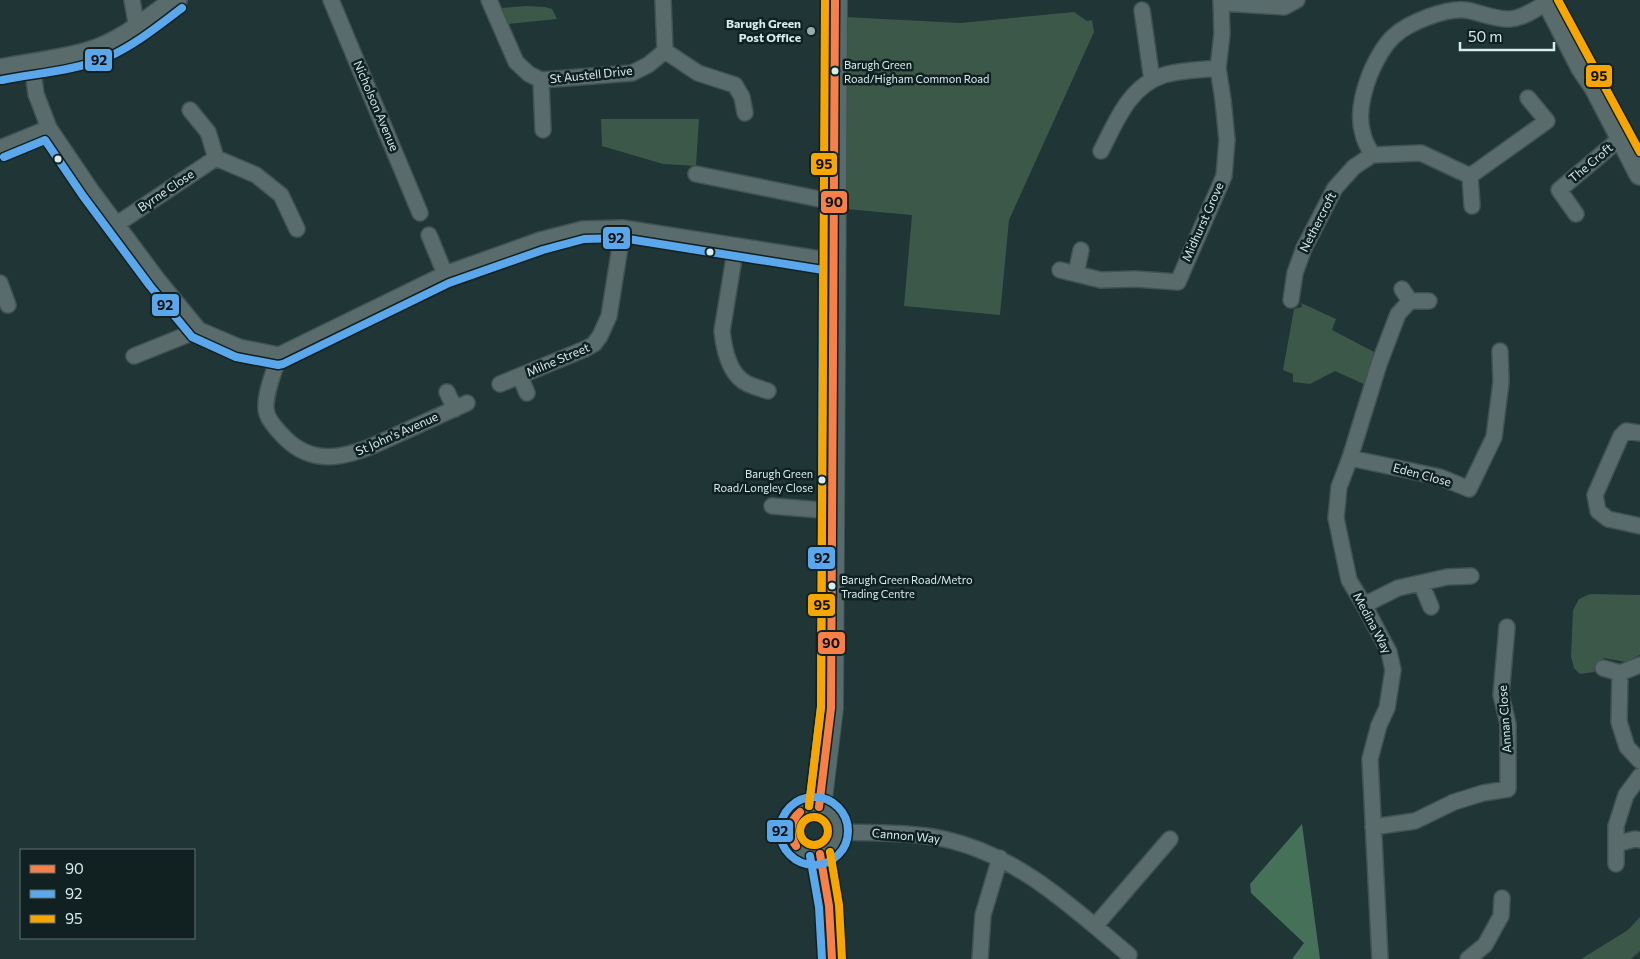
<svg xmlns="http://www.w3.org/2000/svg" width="1640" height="959" font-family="Commissioner,sans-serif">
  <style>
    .green { fill: #3c5849 }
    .forest { fill: #457159 }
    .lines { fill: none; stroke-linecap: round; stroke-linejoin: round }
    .street-casing { stroke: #405252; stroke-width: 18 }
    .secondary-casing { stroke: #405252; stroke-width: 24 }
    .primary-casing { stroke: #405252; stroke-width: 26 }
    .street { stroke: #5a6b6c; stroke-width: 15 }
    .secondary { stroke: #5a6b6c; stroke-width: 21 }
    .primary { stroke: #576b6c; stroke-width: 24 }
    .bus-1-casing { stroke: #112122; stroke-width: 11 }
    .bus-2-casing { stroke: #112122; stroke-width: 11 }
    .bus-3-casing { stroke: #112122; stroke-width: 11 }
    .bus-1 { stroke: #f78048; stroke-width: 8 }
    .bus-2 { stroke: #5aa8eb; stroke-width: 8 }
    .bus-3 { stroke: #f7a600; stroke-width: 8 }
    .poi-dot { fill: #97acac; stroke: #112122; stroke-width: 2 }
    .bus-dot { fill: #d7ecec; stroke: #112122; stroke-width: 2 }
    .labels { text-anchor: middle; stroke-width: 5; stroke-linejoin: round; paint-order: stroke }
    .bus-label { font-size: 11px; fill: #d7ecec; stroke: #112122; text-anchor: start }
    .poi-label { font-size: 12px; font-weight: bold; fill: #d7ecec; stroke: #112122; text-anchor: end }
    .street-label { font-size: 12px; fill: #d7ecec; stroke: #112122 }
    .line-badge { stroke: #112122; stroke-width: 2 }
    .pale-badge-label { font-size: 14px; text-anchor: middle; font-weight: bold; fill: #111 }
  </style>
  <rect width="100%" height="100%" fill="#1f3536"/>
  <path class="green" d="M 526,6 L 545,7 L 552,9 L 557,19 L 508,24 L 502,8 Z
    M 1074,12 L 1087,21 L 1092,20 L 1094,32 L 1009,220 L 1000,315 L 904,306 L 912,215 L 846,209 L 845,17 L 960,23 Z
    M 601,119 L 699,119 L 696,166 L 663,164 L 602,146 Z
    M 1301,303 L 1336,319 L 1332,330 L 1376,353 L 1368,386 L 1335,371 L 1310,384 L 1293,382 L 1293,374 L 1283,370 L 1294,309 L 1302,307 Z
    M 1590,594 L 1640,595 L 1640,655 L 1626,662 L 1604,658 L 1594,672 L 1580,674 L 1574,668 L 1571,657 L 1573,610 L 1579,599 Z
    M 1640,917 L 1640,951 L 1631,959 L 1581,959 L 1628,930 Z"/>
  <path class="forest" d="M 1302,824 L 1320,959 L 1292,959 L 1304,943 L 1251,893 L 1250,884 Z"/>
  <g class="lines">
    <g class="street-casing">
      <path id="street" d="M 132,0 L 137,28
        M 331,0 L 420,213
        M 489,0 L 516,62 L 529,74 L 541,80 L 632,73 L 648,65 L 665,51 L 663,0
        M 1222,3 L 1284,7 L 1297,0
        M 1142,10 L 1152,80
        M 665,51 L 698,73 L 735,85 L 742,97 L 745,113
        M 32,64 L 36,94 L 49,128 L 91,190 L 158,280 L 199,330 L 239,347 L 279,355 L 445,274 L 540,240 L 583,229 L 623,228 L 833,261
        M 541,80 L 543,130
        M 190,110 L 208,132 L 216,158 L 256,175 L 281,195 L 297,229
        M 0,148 L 49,128
        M 1101,151 C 1116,122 1129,86 1164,75 C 1180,70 1201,70 1218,68
        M 1372,155 L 1421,153 L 1470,176 L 1547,121 L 1528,98
        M 696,174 L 834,202
        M 1470,176 L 1472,206
        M 1576,214 L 1559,190 L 1622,137
        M 117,224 L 216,158
        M 429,235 L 445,274
        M 736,246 L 722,331 C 724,350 730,376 748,384 C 755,387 762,389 768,391
        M 1060,270 L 1101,280 L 1135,279 L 1178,282 L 1224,176 L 1227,140 L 1223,100 L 1218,68 L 1222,34 L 1221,0
        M 1076,274 L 1081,250
        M 0,283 L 8,305
        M 1402,289 L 1410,301 L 1429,301
        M 1291,300 L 1295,273 L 1304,248 L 1335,188 L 1354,167 L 1372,155 C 1369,148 1364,141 1363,134 C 1357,115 1363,92 1370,74 C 1376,60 1383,46 1394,36 C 1409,22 1446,8 1465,10 C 1480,12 1495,20 1510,19 C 1524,18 1537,8 1548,2
        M 279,355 C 275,370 262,399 267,414 C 270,423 279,432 285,438 C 321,474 363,450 401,433 C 423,423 445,413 467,403
        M 134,356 L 199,330
        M 520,376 L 527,393
        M 500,384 L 585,349 L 594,344 L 600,336 L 609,316 L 623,228
        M 447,392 L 455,409
        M 1640,433 L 1626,431 L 1621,436 L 1595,495 L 1598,511 L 1608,519 L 1640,526
        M 1350,458 L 1440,477 L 1469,489 L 1494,437 L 1501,382 L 1500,351
        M 772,506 L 832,511
        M 1421,583 L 1431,607
        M 1364,605 L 1398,588 L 1447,577 L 1471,576
        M 1603,668 L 1620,673 L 1640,665
        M 1620,673 L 1619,722 L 1627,747 L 1640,761
        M 1373,827 L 1415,821 L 1454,802 L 1483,793 L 1508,789 L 1508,724 L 1501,695 L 1507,627
        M 838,832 C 873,833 910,832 944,839 C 1018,855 1073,908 1129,955
        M 1616,844 L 1635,839 L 1640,840
        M 1616,864 L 1616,826 L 1626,795 L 1640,776
        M 1095,926 L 1170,839
        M 980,959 L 983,915 L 1000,858
        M 1380,959 L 1370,759 L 1379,725 L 1387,708 L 1393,670 L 1389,652 L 1364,605 L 1349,580 L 1336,518 L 1339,487 L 1350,458 L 1379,364 L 1398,314 L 1410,301
        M 1468,959 L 1485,945 L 1501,916 L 1502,898"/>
    </g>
    <g class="secondary-casing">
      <path id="secondary" d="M 1547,0 L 1582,68 L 1595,87 L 1640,174
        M 0,70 C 30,64 62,61 91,52 C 123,42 150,19 176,0"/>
    </g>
    <g class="primary-casing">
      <path id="primary" d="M 819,807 L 831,708 L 835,0
        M790 831a24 24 0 1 1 48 0a24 24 0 1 1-48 0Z
        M 820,854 C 829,889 832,923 832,959"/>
    </g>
    <use href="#street" class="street"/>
    <use href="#secondary" class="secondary"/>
    <use href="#primary" class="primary"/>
    <g class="bus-1-casing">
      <path id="bus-1" d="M 819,807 L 831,708 L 835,0
        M 796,846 C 787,834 789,821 800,812
        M 796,846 C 789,832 790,823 800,812
        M 820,854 L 829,906 L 832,959"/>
    </g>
    <g class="bus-2-casing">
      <path id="bus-2" d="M 2,80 C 37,73 74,71 108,57 C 135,45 158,26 182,8
        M 4,157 L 45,140 L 83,196 L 150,286 L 192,337 L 236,357 L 278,365 L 283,364 L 449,283 L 543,250 L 584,239 L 622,238 L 823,270 L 821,707 L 809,806
        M780 831a34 34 0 1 1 68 0a34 34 0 1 1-68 0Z
        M 810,856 L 819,907 L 822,959"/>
    </g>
    <g class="bus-3-casing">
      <path id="bus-3" d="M 1558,0 L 1640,152
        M 809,806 L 821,707 L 825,0
        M800 831a14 14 0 1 1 28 0a14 14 0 1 1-28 0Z
        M 830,852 L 839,905 L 842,959"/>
    </g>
    <use href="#bus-1" class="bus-1"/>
    <use href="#bus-2" class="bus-2"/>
    <use href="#bus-3" class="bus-3"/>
  </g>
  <circle class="poi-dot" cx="811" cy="31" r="5"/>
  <g class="bus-dot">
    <circle cx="835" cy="71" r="4.5"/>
    <circle cx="58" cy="159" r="4.5"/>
    <circle cx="710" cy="252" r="4.5"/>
    <circle cx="822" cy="480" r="4.5"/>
    <circle cx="832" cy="586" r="4.5"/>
  </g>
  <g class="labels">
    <g class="bus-label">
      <text x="844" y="69">Barugh Green<tspan x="844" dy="14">Road/Higham Common Road</tspan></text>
      <text x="813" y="478" text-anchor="end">Barugh Green<tspan x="813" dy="14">Road/Longley Close</tspan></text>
      <text x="841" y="584">Barugh Green Road/Metro<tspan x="841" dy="14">Trading Centre</tspan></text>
    </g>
    <g class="poi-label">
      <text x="801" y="28">Barugh Green<tspan x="801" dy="14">Post Office</tspan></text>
    </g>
    <g class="street-label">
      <text transform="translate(591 75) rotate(-6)" y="4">St Austell Drive</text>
      <text transform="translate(376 106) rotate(67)" y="4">Nicholson Avenue</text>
      <text transform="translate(1591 163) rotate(-40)" y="4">The Croft</text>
      <text transform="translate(166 191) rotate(-34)" y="4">Byrne Close</text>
      <text transform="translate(1203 222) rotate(-66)" y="4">Midhurst Grove</text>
      <text transform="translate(1318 222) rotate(-63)" y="4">Nethercroft</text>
      <text transform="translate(558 360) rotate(-23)" y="4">Milne Street</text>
      <text transform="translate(397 434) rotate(-24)" y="4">St John's Avenue</text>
      <text transform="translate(1422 475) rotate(15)" y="4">Eden Close</text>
      <text transform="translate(1372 623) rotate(62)" y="4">Medina Way</text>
      <text transform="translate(1505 719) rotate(-94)" y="4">Annan Close</text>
      <text transform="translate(906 836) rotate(5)" y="4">Cannon Way</text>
    </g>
  </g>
  <g class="line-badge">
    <rect x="84" y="48" width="29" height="24" rx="5" fill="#5aa8eb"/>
    <rect x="1585" y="64" width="28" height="24" rx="5" fill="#f7a600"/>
    <rect x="810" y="152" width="28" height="24" rx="5" fill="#f7a600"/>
    <rect x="820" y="190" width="28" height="24" rx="5" fill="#f78048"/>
    <rect x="602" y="226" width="29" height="24" rx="5" fill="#5aa8eb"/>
    <rect x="151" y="293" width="29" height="24" rx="5" fill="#5aa8eb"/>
    <rect x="807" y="546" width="29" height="24" rx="5" fill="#5aa8eb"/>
    <rect x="807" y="593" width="29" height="24" rx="5" fill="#f7a600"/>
    <rect x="817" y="631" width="29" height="24" rx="5" fill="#f78048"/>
    <rect x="766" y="819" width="28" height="24" rx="5" fill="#5aa8eb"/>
  </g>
  <g class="pale-badge-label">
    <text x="99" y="65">92</text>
    <text x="1599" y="81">95</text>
    <text x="824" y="169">95</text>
    <text x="834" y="207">90</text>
    <text x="616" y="243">92</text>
    <text x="165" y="310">92</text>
    <text x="822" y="563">92</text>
    <text x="822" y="610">95</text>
    <text x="831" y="648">90</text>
    <text x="780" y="836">92</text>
  </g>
  <rect x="20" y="849" width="175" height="90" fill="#112122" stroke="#607273"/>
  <rect x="30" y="865" width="25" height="8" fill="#f78048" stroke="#607273"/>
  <text x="65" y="874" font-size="15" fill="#d7ecec">90</text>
  <rect x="30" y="890" width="25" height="8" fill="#5aa8eb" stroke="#607273"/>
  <text x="65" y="899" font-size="15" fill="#d7ecec">92</text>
  <rect x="30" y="915" width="25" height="8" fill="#f7a600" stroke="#607273"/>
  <text x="65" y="924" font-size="15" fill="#d7ecec">95</text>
  <path d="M1460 42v8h94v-8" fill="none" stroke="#d7ecec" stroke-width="2.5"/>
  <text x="1468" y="42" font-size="15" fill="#d7ecec" stroke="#112122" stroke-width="4" paint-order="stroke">50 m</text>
</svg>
